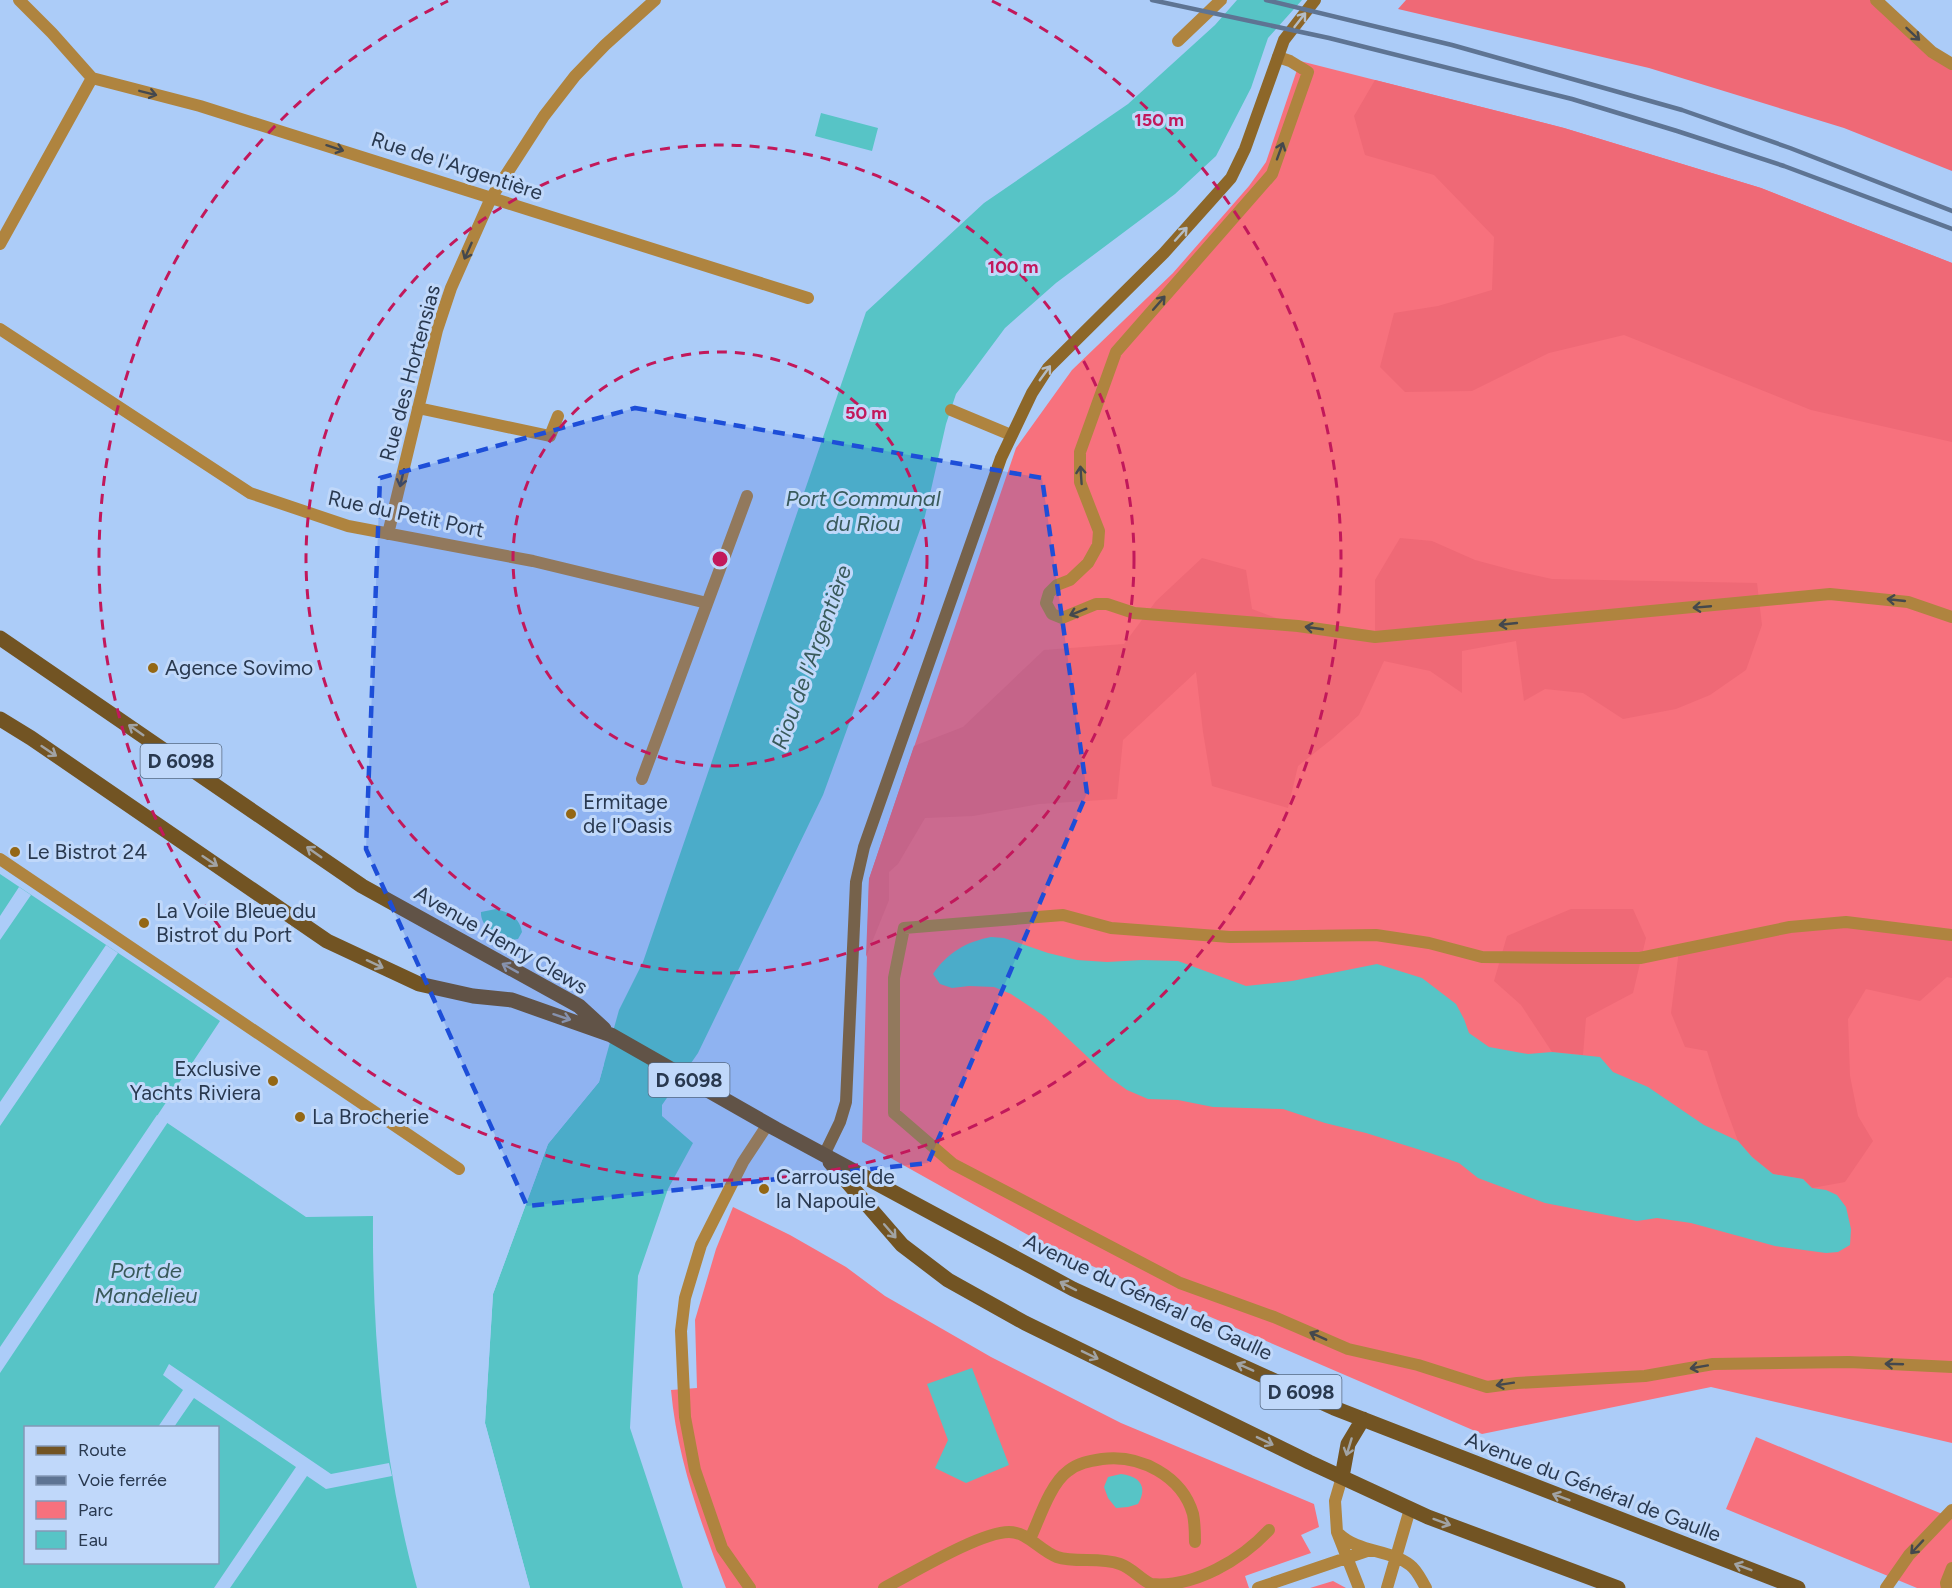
<svg xmlns="http://www.w3.org/2000/svg" width="1952" height="1588" font-family="Figtree,sans-serif">
  <style>
    .green { fill: #f7717d }
    .forest { fill: #ef6976 }
    .water { fill: #57c4c6; fill-rule: evenodd }
    .pier { fill: #acccf8 }
    .lines { fill: none; stroke-linecap: round; stroke-linejoin: round }
    .lane { stroke: #af843f; stroke-width: 12 }
    .street { stroke: #af843f; stroke-width: 12 }
    .secondary { stroke: #8d6729; stroke-width: 12 }
    .primary { stroke: #725423; stroke-width: 15 }
    .rail { stroke: #5e7493; stroke-width: 4.5 }
    .oneway { stroke: #b3bcc6 }
    .oneway2 { stroke: #44484d }
    .oneway3 { stroke: #a1a3a4 }
    .marked { fill: #1d4ed8; fill-opacity: 0.2; stroke: #1d4ed8; stroke-width: 4.5; stroke-dasharray: 12 8; stroke-linejoin: round }
    .ring { fill: none; stroke: #c2185b; stroke-width: 3; stroke-dasharray: 10 8 }
    .poi-dot { fill: #946714; stroke: #c0d8fa; stroke-width: 2 }
    .labels { text-anchor: middle; stroke-width: 6; stroke-linejoin: round; paint-order: stroke }
    .shield { fill: #c0d8fa; stroke: #566983; stroke-width: 1.5 }
    .shield-label { font-size: 20px; font-weight: bold; fill: #293950 }
    .street-label { font-size: 21px; fill: #293950; stroke: #c0d8fa }
    .poi-label { font-size: 21px; fill: #293950; stroke: #c0d8fa; text-anchor: start }
    .water-label { font-size: 22px; font-style: italic; fill: #395a5b; stroke: #c0d8fa }
    .centre { fill: #c2185b; stroke: #c0d8fa; stroke-width: 3 }
    .ring-label { font-size: 18px; text-anchor: middle; font-weight: bold; fill: #c2185b; stroke: #c0d8fa; stroke-width: 6; stroke-linejoin: round; paint-order: stroke }
  </style>
  <rect width="100%" height="100%" fill="#acccf8"/>
  <path class="green" d="M 1300,61 L 1564,128 L 1761,188 L 1952,263 L 1952,1443 L 1711,1387 L 1482,1434 L 1055,1250 L 862,1142 L 869,879 L 1016,448 L 1072,370 L 1173,273 L 1249,186 L 1266,162 Z
    M 733,1207 L 790,1235 L 846,1267 L 885,1296 L 991,1357 L 1121,1423 L 1314,1504 L 1319,1527 L 1301,1535 L 1311,1553 L 1245,1576 L 1249,1588 L 726,1588 C 701,1524 677,1458 671,1390 L 697,1388 L 695,1320 L 716,1249 Z
    M 1756,1437 L 1952,1518 L 1952,1588 L 1917,1588 L 1726,1509 Z
    M 1333,1581 L 1346,1588 L 1310,1588 Z"/>
  <path class="forest" d="M 1406,0 L 1876,0 L 1952,64 L 1952,171 L 1844,128 L 1649,68 L 1398,9 Z
    M 1375,80 L 1564,128 L 1761,188 L 1952,263 L 1952,442 L 1811,410 L 1624,335 L 1549,353 L 1472,391 L 1405,392 L 1380,367 L 1394,313 L 1438,306 L 1492,290 L 1494,237 L 1434,175 L 1365,155 L 1354,116 Z
    M 1400,538 L 1432,541 L 1475,560 L 1516,571 L 1552,579 L 1757,583 L 1762,625 L 1746,670 L 1710,695 L 1676,709 L 1623,719 L 1583,693 L 1545,689 L 1524,701 L 1516,641 L 1462,651 L 1462,693 L 1430,671 L 1384,661 L 1359,715 L 1332,739 L 1298,766 L 1288,808 L 1212,786 L 1203,732 L 1196,672 L 1123,740 L 1117,799 L 1039,804 L 973,816 L 925,818 L 898,864 L 889,872 L 889,900 L 866,957 L 869,879 L 914,746 L 963,727 L 1044,650 L 1124,644 L 1156,601 L 1202,558 L 1246,570 L 1252,609 L 1298,626 L 1375,636 L 1375,580 Z
    M 1571,909 L 1633,909 L 1646,938 L 1633,993 L 1586,1018 L 1583,1055 L 1552,1052 L 1521,1005 L 1494,981 L 1507,936 Z
    M 1846,922 L 1952,935 L 1952,978 L 1947,977 L 1920,1001 L 1866,989 L 1848,1019 L 1850,1076 L 1858,1116 L 1873,1141 L 1845,1182 L 1812,1188 L 1803,1179 L 1773,1174 L 1752,1157 L 1738,1141 L 1721,1095 L 1707,1051 L 1685,1047 L 1671,1013 L 1679,950 Z"/>
  <path class="water" d="M 1237,0 L 1302,0 L 1268,38 L 1251,88 L 1216,156 L 1175,194 L 1056,283 L 1005,328 L 956,394 L 946,424 L 925,516 L 823,795 L 698,1053 L 662,1105 L 662,1116 L 693,1143 L 668,1189 L 638,1276 L 630,1428 L 683,1588 L 530,1588 L 485,1423 L 493,1294 L 548,1144 L 599,1082 L 619,1010 L 643,962 L 866,312 L 984,203 L 1128,104 L 1215,25 Z
    M 821,113 L 878,128 L 872,151 L 815,136 Z
    M 0,874 L 220,1021 L 157,1116 L 306,1217 L 373,1216 C 372,1341 384,1467 417,1588 L 0,1588 ZM 26,1428 L 218,1428 L 218,1562 L 26,1562 Z
    M 496,909 C 509,912 520,918 522,932 L 518,939 C 515,939 511,941 508,940 C 495,939 480,924 481,912 Z
    M 991,937 L 1004,938 L 1048,953 L 1077,960 L 1107,962 L 1142,960 L 1178,961 L 1246,986 L 1292,981 L 1377,964 L 1422,978 L 1456,1004 L 1464,1019 L 1469,1033 L 1489,1047 L 1528,1054 L 1552,1052 L 1600,1057 L 1613,1072 L 1648,1087 L 1704,1125 L 1738,1141 L 1752,1157 L 1773,1174 L 1803,1179 L 1812,1188 L 1826,1190 L 1837,1195 L 1846,1207 L 1851,1229 L 1850,1245 L 1838,1252 L 1826,1253 L 1775,1246 L 1691,1223 L 1657,1218 L 1637,1221 L 1545,1203 L 1478,1178 L 1459,1163 L 1430,1153 L 1366,1133 L 1325,1123 L 1283,1109 L 1213,1107 L 1178,1100 L 1148,1099 L 1127,1090 L 1109,1077 L 1044,1016 L 1011,994 L 994,987 L 969,986 L 952,988 L 940,984 L 933,974 C 948,952 966,942 991,937 Z
    M 972,1368 L 1009,1465 L 966,1483 L 935,1468 L 948,1440 L 927,1384 Z
    M 1121,1474 C 1140,1476 1148,1487 1138,1504 L 1128,1507 L 1116,1508 L 1108,1498 L 1104,1487 L 1108,1477 Z"/>
  <path class="pier" d="M 19,887 L 31,895 L 0,940 L 0,916 Z
    M 106,945 L 118,953 L 0,1126 L 0,1102 Z
    M 601,1063 L 604,1064 L 599,1082 L 548,1144 L 493,1294 L 485,1423 L 530,1588 L 527,1588 L 482,1423 L 490,1294 L 545,1143 L 596,1081 Z
    M 157,1115 L 168,1122 L 0,1373 L 0,1347 Z
    M 169,1364 L 331,1474 L 389,1463 L 392,1476 L 326,1489 L 307,1476 L 230,1588 L 214,1588 L 296,1467 L 194,1398 L 174,1427 L 158,1427 L 183,1390 L 163,1375 Z"/>
  <g class="lines">
    <path class="lane" d="M 1876,0 L 1932,52 L 1952,64
      M 1278,57 L 1290,61 L 1308,72 L 1272,174 L 1116,352 L 1080,452 L 1080,482 L 1099,531 L 1098,545 L 1088,563 L 1070,580 L 1057,585 L 1049,593 L 1046,603 L 1052,614 L 1062,618 L 1096,604 L 1107,604 L 1134,613 L 1298,626 L 1375,637 L 1830,594 L 1908,602 L 1952,617
      M 951,410 L 1011,435
      M 0,859 L 459,1169
      M 1952,935 L 1846,922 L 1790,927 L 1640,958 L 1578,958 L 1482,957 L 1429,943 L 1376,935 L 1230,937 L 1111,928 L 1063,915 L 904,928 L 894,978 L 894,1113 L 953,1164 L 1180,1283 L 1274,1317 L 1348,1349 L 1418,1365 L 1487,1387 L 1517,1383 L 1645,1376 L 1713,1364 L 1849,1362 L 1952,1367
      M 1342,1477 L 1335,1501 L 1337,1532 L 1359,1588
      M 1338,1533 C 1358,1553 1389,1549 1410,1565 C 1418,1571 1421,1580 1426,1588
      M 1030,1539 C 1039,1520 1050,1484 1068,1471 C 1078,1463 1089,1461 1102,1459 C 1140,1454 1182,1476 1193,1514 C 1195,1524 1195,1533 1195,1542
      M 750,1588 L 722,1548 L 695,1470 L 685,1417 L 681,1331 L 685,1298 L 701,1245 L 743,1162 L 768,1124
      M 884,1588 C 913,1573 980,1532 1009,1532 C 1028,1532 1040,1551 1057,1557 C 1075,1563 1100,1557 1120,1564 C 1132,1568 1140,1579 1151,1584 C 1195,1588 1242,1559 1269,1530
      M 1258,1588 L 1370,1550
      M 1387,1588 L 1410,1509
      M 1886,1588 L 1909,1555 L 1952,1510
      M 1947,1588 L 1946,1583 L 1952,1568"/>
    <path class="street" d="M 19,0 L 52,33 L 92,78
      M 1178,41 L 1221,0
      M 92,78 L 200,106 L 808,298
      M 0,244 L 92,78
      M 0,329 L 250,493 L 348,526 L 533,561 L 707,603
      M 418,408 L 550,436 L 558,416
      M 388,534 L 437,330 L 451,288 L 491,198 L 544,116 L 575,76 L 605,45 L 655,0
      M 642,779 L 747,496"/>
    <path class="secondary" d="M 824,1155 L 840,1122 L 846,1102 L 856,882 L 864,847 L 1001,458 L 1032,393 L 1048,368 L 1164,253 L 1231,178 L 1245,149 L 1284,40 L 1315,0"/>
    <path class="primary" d="M 0,638 L 362,886 L 579,1006 L 604,1029
      M 0,719 L 31,738 L 327,941 L 419,984 L 473,996 L 512,1000 L 611,1035 L 776,1129 L 1073,1289 L 1334,1408 L 1798,1588
      M 830,1162 L 902,1245 L 948,1280 L 1025,1323 L 1309,1462 L 1428,1517 L 1618,1588
      M 1342,1477 L 1348,1444 L 1363,1419"/>
    <path class="rail" d="M 1152,0 L 1329,38 L 1572,99 L 1677,131 L 1784,166 L 1952,229
      M 1266,0 L 1452,45 L 1682,110 L 1790,148 L 1952,211"/>
  </g>
  <defs><path id="oneway-shaft" d="M-6 0H5M1.5-3L5.5 0L1.5 3" fill="none" stroke-width="1.6" stroke-linecap="round" stroke-linejoin="round" transform="scale(1.5)"/></defs>
  <g class="oneway">
    <use href="#oneway-shaft" transform="translate(1300 20) rotate(-52)"/>
    <use href="#oneway-shaft" transform="translate(1181 234) rotate(-48)"/>
    <use href="#oneway-shaft" transform="translate(1045 373) rotate(-54)"/>
  </g>
  <g class="oneway2">
    <use href="#oneway-shaft" transform="translate(1913 34) rotate(43)"/>
    <use href="#oneway-shaft" transform="translate(148 93) rotate(14)"/>
    <use href="#oneway-shaft" transform="translate(335 148) rotate(18)"/>
    <use href="#oneway-shaft" transform="translate(1280 151) rotate(-70)"/>
    <use href="#oneway-shaft" transform="translate(468 251) rotate(114)"/>
    <use href="#oneway-shaft" transform="translate(1159 303) rotate(-49)"/>
    <use href="#oneway-shaft" transform="translate(1081 475) rotate(-94)"/>
    <use href="#oneway-shaft" transform="translate(402 478) rotate(103)"/>
    <use href="#oneway-shaft" transform="translate(1896 600) rotate(-174)"/>
    <use href="#oneway-shaft" transform="translate(1702 607) rotate(175)"/>
    <use href="#oneway-shaft" transform="translate(1078 612) rotate(158)"/>
    <use href="#oneway-shaft" transform="translate(1508 624) rotate(174)"/>
    <use href="#oneway-shaft" transform="translate(1314 628) rotate(-172)"/>
    <use href="#oneway-shaft" transform="translate(1318 1336) rotate(-156)"/>
    <use href="#oneway-shaft" transform="translate(1894 1364) rotate(-178)"/>
    <use href="#oneway-shaft" transform="translate(1699 1367) rotate(170)"/>
    <use href="#oneway-shaft" transform="translate(1505 1384) rotate(171)"/>
    <use href="#oneway-shaft" transform="translate(1917 1547) rotate(133)"/>
  </g>
  <g class="oneway3">
    <use href="#oneway-shaft" transform="translate(136 730) rotate(-145)"/>
    <use href="#oneway-shaft" transform="translate(49 751) rotate(34)"/>
    <use href="#oneway-shaft" transform="translate(314 852) rotate(-145)"/>
    <use href="#oneway-shaft" transform="translate(210 861) rotate(34)"/>
    <use href="#oneway-shaft" transform="translate(375 964) rotate(25)"/>
    <use href="#oneway-shaft" transform="translate(510 968) rotate(-151)"/>
    <use href="#oneway-shaft" transform="translate(562 1017) rotate(18)"/>
    <use href="#oneway-shaft" transform="translate(890 1231) rotate(49)"/>
    <use href="#oneway-shaft" transform="translate(1068 1286) rotate(-153)"/>
    <use href="#oneway-shaft" transform="translate(1090 1355) rotate(26)"/>
    <use href="#oneway-shaft" transform="translate(1245 1367) rotate(-156)"/>
    <use href="#oneway-shaft" transform="translate(1265 1441) rotate(26)"/>
    <use href="#oneway-shaft" transform="translate(1349 1447) rotate(107)"/>
    <use href="#oneway-shaft" transform="translate(1561 1497) rotate(-159)"/>
    <use href="#oneway-shaft" transform="translate(1442 1522) rotate(20)"/>
    <use href="#oneway-shaft" transform="translate(1743 1567) rotate(-159)"/>
  </g>
  <path class="marked" d="M 635,408 L 1042,478 L 1087,793 L 928,1163 L 527,1206 L 366,849 L 380,478 Z"/>
  <g class="ring">
    <circle cx="720" cy="559" r="207"/>
    <circle cx="720" cy="559" r="414"/>
    <path d="M992 1A621 621 0 1 1 448 1"/>
  </g>
  <g class="poi-dot">
    <circle cx="153" cy="668" r="6"/>
    <circle cx="571" cy="814" r="6"/>
    <circle cx="15" cy="852" r="6"/>
    <circle cx="144" cy="923" r="6"/>
    <circle cx="273" cy="1081" r="6"/>
    <circle cx="300" cy="1117" r="6"/>
    <circle cx="764" cy="1189" r="6"/>
  </g>
  <g class="labels">
    <g class="shield">
      <rect x="140.5" y="744" width="81" height="34" rx="4.5"/>
      <rect x="648.5" y="1063" width="81" height="34" rx="4.5"/>
      <rect x="1260.5" y="1375" width="81" height="34" rx="4.5"/>
    </g>
    <g class="shield-label">
      <text x="181" y="768">D 6098</text>
      <text x="689" y="1087">D 6098</text>
      <text x="1301" y="1399">D 6098</text>
    </g>
    <g class="street-label">
      <text transform="translate(457 166) rotate(18)" y="7">Rue de l'Argentière</text>
      <text transform="translate(410 373) rotate(-75)" y="7">Rue des Hortensias</text>
      <text transform="translate(406 514) rotate(12)" y="7">Rue du Petit Port</text>
      <text transform="translate(501 940) rotate(30)" y="7">Avenue Henry Clews</text>
      <text transform="translate(1148 1297) rotate(25)" y="7">Avenue du Général de Gaulle</text>
      <text transform="translate(1593 1487) rotate(21)" y="7">Avenue du Général de Gaulle</text>
    </g>
    <g class="poi-label">
      <text x="165" y="675">Agence Sovimo</text>
      <text x="583" y="809">Ermitage<tspan x="583" dy="24">de l'Oasis</tspan></text>
      <text x="27" y="859">Le Bistrot 24</text>
      <text x="156" y="918">La Voile Bleue du<tspan x="156" dy="24">Bistrot du Port</tspan></text>
      <text x="261" y="1076" text-anchor="end">Exclusive<tspan x="261" dy="24">Yachts Riviera</tspan></text>
      <text x="312" y="1124">La Brocherie</text>
      <text x="776" y="1184">Carrousel de<tspan x="776" dy="24">la Napoule</tspan></text>
    </g>
    <g class="water-label">
      <text x="863" y="506">Port Communal<tspan x="863" dy="25">du Riou</tspan></text>
      <text transform="translate(811 657) rotate(-70)" y="8">Riou de l'Argentière</text>
      <text x="146" y="1278">Port de<tspan x="146" dy="25">Mandelieu</tspan></text>
    </g>
  </g>
  <circle cx="720" cy="559" r="9" class="centre"/>
  <g class="ring-label">
    <text x="1159" y="126">150 m</text>
    <text x="1013" y="273">100 m</text>
    <text x="866" y="419">50 m</text>
  </g>
  <rect x="24" y="1426" width="195" height="138" fill="#c0d8fa" stroke="#8498b6" stroke-width="1.5"/>
  <rect x="36" y="1446" width="30" height="9" fill="#725423" stroke="#8498b6" stroke-width="1.5"/>
  <text x="78" y="1456" font-size="18" fill="#293950">Route</text>
  <rect x="36" y="1476" width="30" height="9" fill="#5e7493" stroke="#8498b6" stroke-width="1.5"/>
  <text x="78" y="1486" font-size="18" fill="#293950">Voie ferrée</text>
  <rect x="36" y="1501" width="30" height="18" fill="#f7717d" stroke="#8498b6" stroke-width="1.5"/>
  <text x="78" y="1516" font-size="18" fill="#293950">Parc</text>
  <rect x="36" y="1531" width="30" height="18" fill="#57c4c6" stroke="#8498b6" stroke-width="1.5"/>
  <text x="78" y="1546" font-size="18" fill="#293950">Eau</text>
</svg>
